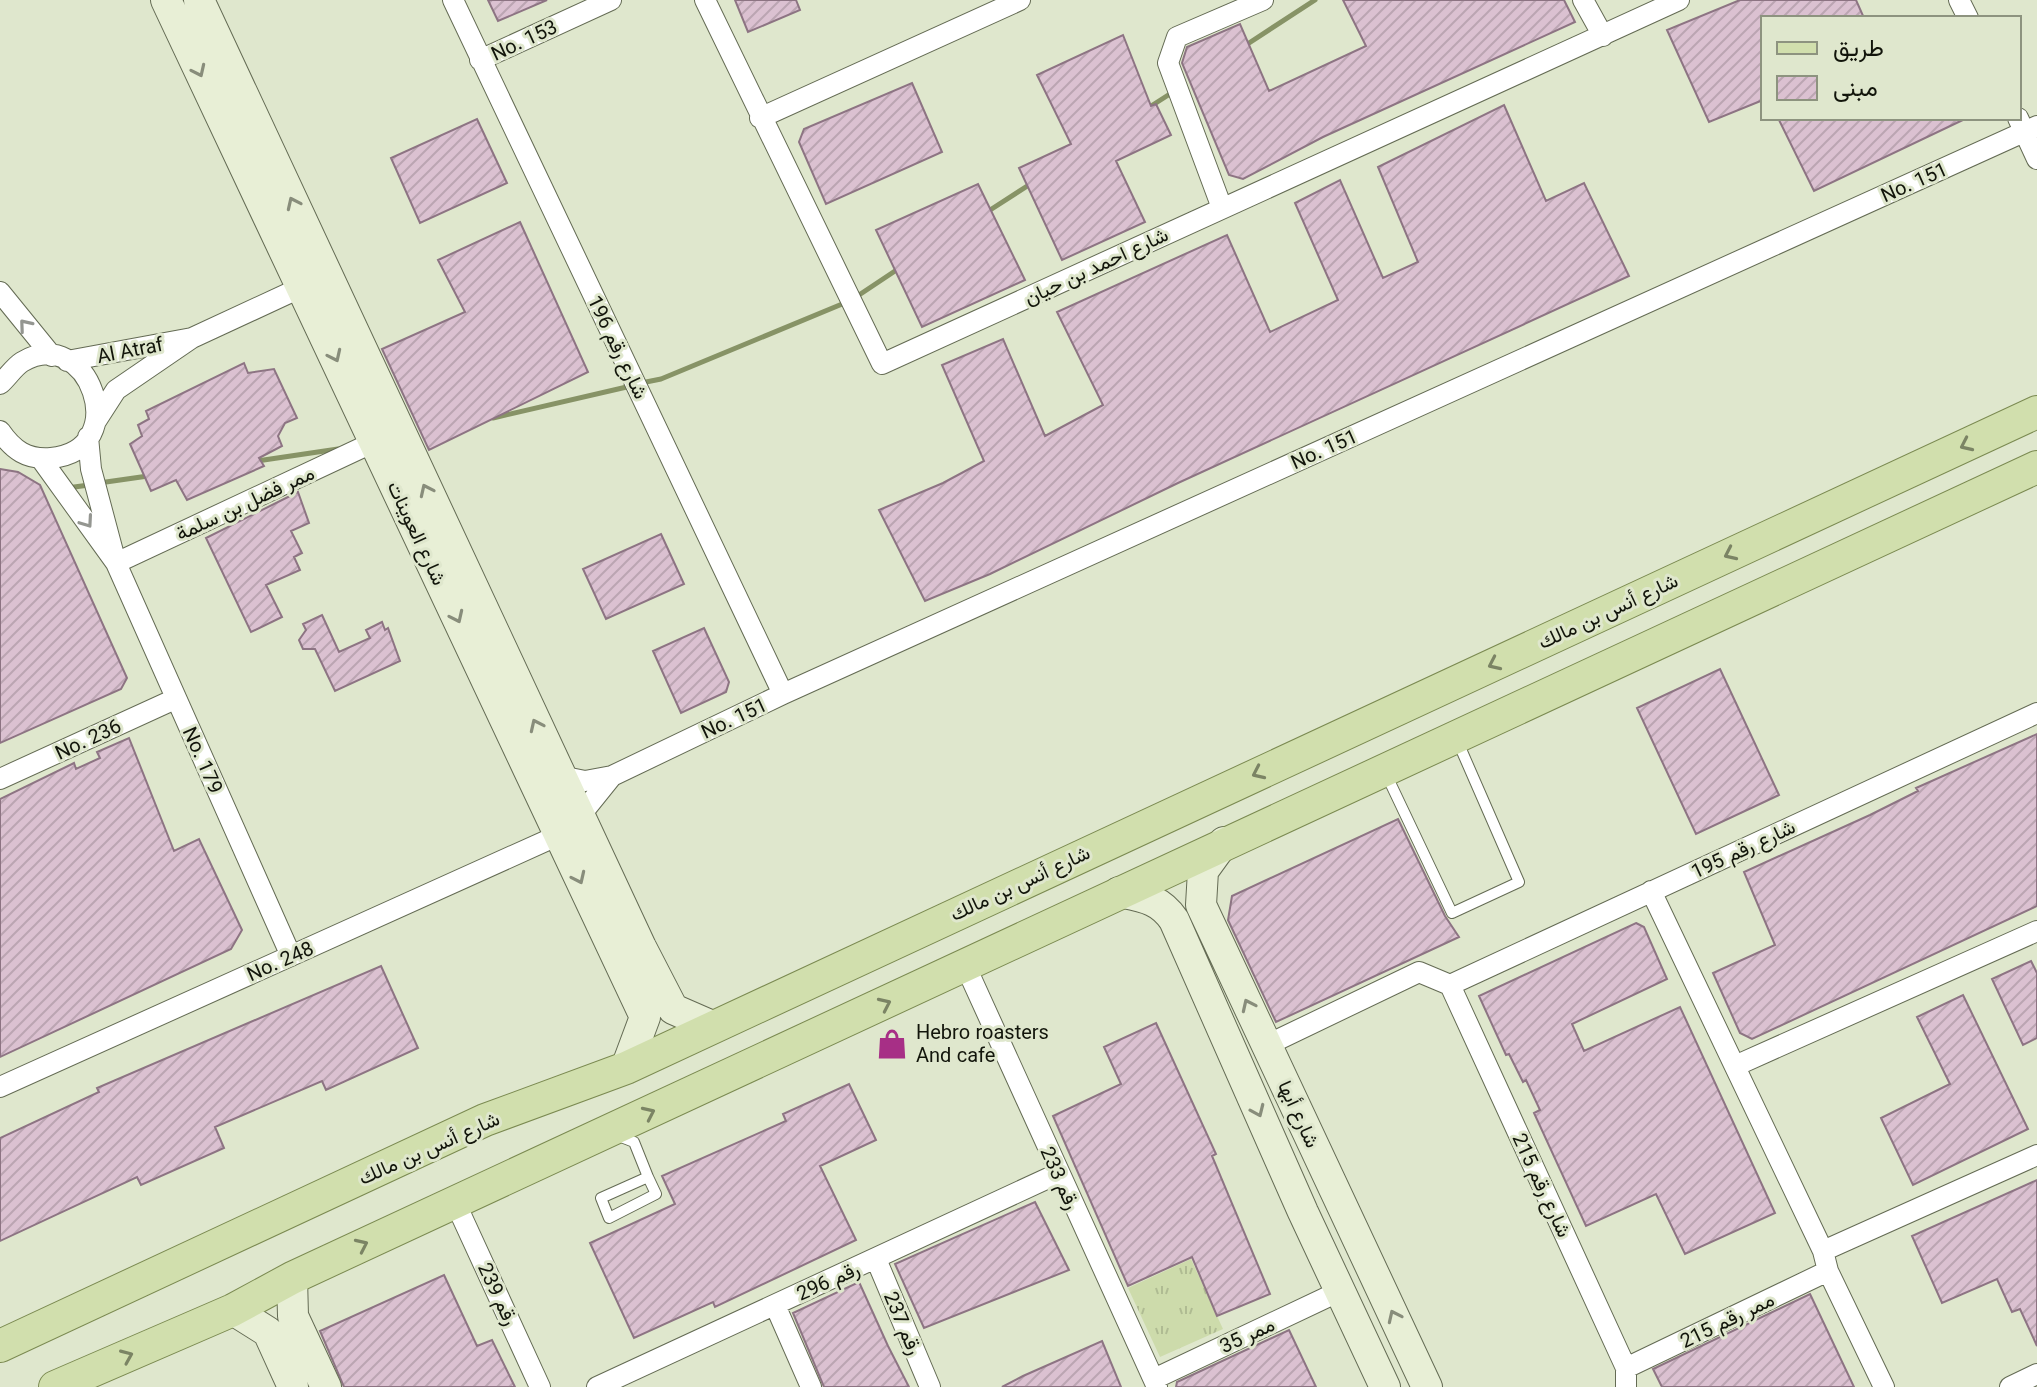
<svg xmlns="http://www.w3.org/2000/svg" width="2037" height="1387" font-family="Georgia,Vazirmatn,serif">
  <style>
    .park { fill: url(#park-tufts) }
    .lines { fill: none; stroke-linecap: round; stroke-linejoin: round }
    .stream { stroke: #879366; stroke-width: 5 }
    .building { fill: url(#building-hatch); stroke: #8d7483; stroke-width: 2 }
    .lane-casing { stroke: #646b54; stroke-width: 12 }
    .street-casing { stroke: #646b54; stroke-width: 22 }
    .secondary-casing { stroke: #646b54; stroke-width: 32 }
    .primary-casing { stroke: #7b8a51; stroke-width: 34 }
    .lane { stroke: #fff; stroke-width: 10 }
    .street { stroke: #fff; stroke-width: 20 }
    .secondary { stroke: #e8efd6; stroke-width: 30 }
    .primary { stroke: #d1dfad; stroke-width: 32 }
    .oneway { stroke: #888d7b }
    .oneway2 { stroke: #949691 }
    .oneway3 { stroke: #7b8464 }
    .labels { text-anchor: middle; stroke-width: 6; stroke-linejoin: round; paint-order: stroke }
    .street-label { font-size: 20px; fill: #12150b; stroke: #dfe7cd }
    .poi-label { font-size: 20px; fill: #12150b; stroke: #dfe7cd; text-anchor: start }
  </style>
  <defs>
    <pattern id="park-tufts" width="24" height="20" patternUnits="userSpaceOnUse" patternTransform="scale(2)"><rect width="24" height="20" fill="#cddbab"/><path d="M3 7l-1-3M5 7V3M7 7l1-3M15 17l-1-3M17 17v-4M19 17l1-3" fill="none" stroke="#afbb92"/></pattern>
    <pattern id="building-hatch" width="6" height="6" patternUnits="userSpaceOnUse" patternTransform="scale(2)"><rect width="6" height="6" fill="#dbc1d1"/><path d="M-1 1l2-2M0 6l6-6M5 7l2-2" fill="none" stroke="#bba5b2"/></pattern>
  </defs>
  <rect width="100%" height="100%" fill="#dfe7cd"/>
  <path class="park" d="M 1191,1259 L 1223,1329 L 1160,1357 L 1128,1288 Z"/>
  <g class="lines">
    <path class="stream" d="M 1246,45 L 1315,0
      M 1148,108 L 1173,92
      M 987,212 L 1032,183
      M 856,297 L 901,267
      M 641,383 L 661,379 L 847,302
      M 493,418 L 631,386
      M 257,461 L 338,449
      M 99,483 L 148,476
      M 67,488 L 89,485"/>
  </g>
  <path class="building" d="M 488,0 L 547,0 L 498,21 Z
    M 735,0 L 796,0 L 800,10 L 748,32 Z
    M 1343,0 L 1564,0 L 1575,22 L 1323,137 L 1243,179 L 1229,175 L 1182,63 L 1187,47 L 1240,24 L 1269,91 L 1366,46 Z
    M 1740,0 L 1856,0 L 1864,18 L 1763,18 L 1763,100 L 1709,122 L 1667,30 Z
    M 1123,35 L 1151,106 L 1156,104 L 1171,135 L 1116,161 L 1145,222 L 1062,260 L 1019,168 L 1071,144 L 1037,75 Z
    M 912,83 L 942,152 L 826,204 L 799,142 L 804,129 Z
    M 1504,105 L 1546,201 L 1584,183 L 1629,276 L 1178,483 L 990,574 L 925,601 L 879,510 L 943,483 L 984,461 L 942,365 L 1003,339 L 1045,436 L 1103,405 L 1057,312 L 1227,235 L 1270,332 L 1338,300 L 1295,203 L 1340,180 L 1383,278 L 1418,262 L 1378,167 Z
    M 1778,118 L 1967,118 L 1814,191 Z
    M 477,119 L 507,183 L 420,223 L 391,158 Z
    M 978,184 L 1025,280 L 922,327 L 876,230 Z
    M 520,222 L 588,372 L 429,450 L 382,349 L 465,312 L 438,260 Z
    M 244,363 L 248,373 L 274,369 L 297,418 L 285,423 L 278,436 L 282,446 L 259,458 L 264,466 L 187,500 L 176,480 L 151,491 L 130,444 L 142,436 L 138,425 L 149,419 L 146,411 Z
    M 0,469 L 18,472 L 40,485 L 127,678 L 121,689 L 0,743 Z
    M 298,492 L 309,523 L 291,531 L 302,553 L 294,557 L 300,570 L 266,585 L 282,617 L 251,632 L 206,538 Z
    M 661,534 L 684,584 L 606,619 L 583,569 Z
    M 322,615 L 339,652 L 370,638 L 366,630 L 382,622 L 385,630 L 388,628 L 400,661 L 335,691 L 315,649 L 303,649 L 299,640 L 306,630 L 303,624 Z
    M 704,628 L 729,682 L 726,692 L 681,713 L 653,651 Z
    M 1720,669 L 1779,795 L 1696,834 L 1637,708 Z
    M 2037,734 L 2037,906 L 1752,1039 L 1740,1033 L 1713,973 L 1775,945 L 1744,872 L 1870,815 L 1918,791 L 1916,788 Z
    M 129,738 L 174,851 L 199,839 L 242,930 L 231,949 L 0,1057 L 0,799 L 74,763 L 76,769 L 100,758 L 97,752 Z
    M 1398,819 L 1445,916 L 1459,937 L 1276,1022 L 1228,920 L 1232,896 Z
    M 1636,923 L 1644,927 L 1667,979 L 1572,1024 L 1584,1051 L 1680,1007 L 1775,1213 L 1685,1254 L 1656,1194 L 1586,1226 L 1534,1113 L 1540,1110 L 1526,1080 L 1523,1082 L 1509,1054 L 1506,1055 L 1479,996 Z
    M 2031,961 L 2037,973 L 2037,1038 L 2023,1045 L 1992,979 Z
    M 381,966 L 418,1048 L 326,1090 L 322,1081 L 215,1127 L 224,1148 L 141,1185 L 137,1177 L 0,1241 L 0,1138 L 99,1092 L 97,1088 Z
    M 1963,995 L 2028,1129 L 1913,1185 L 1881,1118 L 1950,1084 L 1917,1017 Z
    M 1156,1023 L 1216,1154 L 1212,1156 L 1270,1294 L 1217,1316 L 1192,1257 L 1128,1286 L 1053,1116 L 1121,1084 L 1104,1047 Z
    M 849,1084 L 876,1140 L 820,1166 L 856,1240 L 715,1307 L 713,1302 L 634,1338 L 590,1243 L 675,1204 L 662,1176 L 786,1121 L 783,1114 Z
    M 2037,1180 L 2037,1346 L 2020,1309 L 2012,1312 L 1997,1279 L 1942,1303 L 1912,1236 Z
    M 1035,1202 L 1069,1270 L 924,1328 L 895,1264 Z
    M 444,1275 L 477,1346 L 492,1340 L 515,1387 L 344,1387 L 320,1331 Z
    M 859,1282 L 888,1346 L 909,1387 L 824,1387 L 793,1313 Z
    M 1810,1294 L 1854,1387 L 1662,1387 L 1653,1369 Z
    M 1289,1330 L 1316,1387 L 1176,1387 L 1177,1382 Z
    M 1102,1341 L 1121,1387 L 1002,1387 L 1023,1376 Z"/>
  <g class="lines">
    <g class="lane-casing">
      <path id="lane" d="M 1386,774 L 1452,913 L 1519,882 L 1457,740
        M 616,1135 L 634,1142 L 648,1177 L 601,1198 L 609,1218 L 656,1194 L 648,1177"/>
    </g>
    <g class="street-casing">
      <path id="street" d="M 453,0 L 783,694
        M 705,0 L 882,364 L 1679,0
        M 1583,0 L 1603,36
        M 1959,0 L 1968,18
        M 480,60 L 611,0
        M 760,118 L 1020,0
        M 2018,118 L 2037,159
        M 1222,208 L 1168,63 L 1177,37 L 1263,0
        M 0,292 L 52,356
        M 192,338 L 302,287
        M 67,361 L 192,338 L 116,390 L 96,421
        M 0,384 C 7,378 14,367 22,362 C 88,322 135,450 51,458 C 27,460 13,450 0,431
        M 41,459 L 116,563 L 91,469 L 88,437
        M 560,776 L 585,781 L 612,776 L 783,694 L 2037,126
        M 0,779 L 175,699
        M 579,817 L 612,776
        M 1651,891 L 1823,1251 L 1828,1271 L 1884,1387
        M 291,956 L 116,563 L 374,442
        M 966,967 L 1157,1387
        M 1450,985 L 2037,713
        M 1450,985 L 1626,1368 L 1626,1387
        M 1267,1045 L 1419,972 L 1450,985
        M 1735,1066 L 2037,931
        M 0,1087 L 559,835
        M 455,1202 L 540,1387
        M 1823,1251 L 2037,1155
        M 876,1259 L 930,1387
        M 775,1305 L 811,1387
        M 1626,1368 L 1828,1271
        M 1154,1379 L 1340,1291
        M 597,1387 L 1057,1174
        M 2010,1387 L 2037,1374"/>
    </g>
    <g class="secondary-casing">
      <path id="secondary" d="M 166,0 L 645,1017 L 626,1068
        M 199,0 L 641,947 L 673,1009 L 712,1026
        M 1224,842 L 1203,871 L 1201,905 L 1427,1387
        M 1119,892 C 1143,897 1160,899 1174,920 L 1303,1212 L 1385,1387
        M 292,1278 L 293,1316 L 326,1387
        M 233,1310 L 268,1332 L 293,1387"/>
    </g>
    <g class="primary-casing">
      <path id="primary" d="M 0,1346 L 485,1120 L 626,1068 L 2037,412
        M 55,1387 L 233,1310 L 292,1278 L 2037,467"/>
    </g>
    <use href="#lane" class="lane"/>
    <use href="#street" class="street"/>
    <use href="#secondary" class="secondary"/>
    <use href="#primary" class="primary"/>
  </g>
  <defs><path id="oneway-chevron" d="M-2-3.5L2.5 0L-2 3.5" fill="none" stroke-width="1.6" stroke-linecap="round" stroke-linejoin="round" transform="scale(2)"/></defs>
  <g class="oneway">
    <use href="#oneway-chevron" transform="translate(199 71) rotate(65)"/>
    <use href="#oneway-chevron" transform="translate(293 203) rotate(-115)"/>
    <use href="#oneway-chevron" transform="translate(335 356) rotate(65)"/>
    <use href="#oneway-chevron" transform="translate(426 490) rotate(-115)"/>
    <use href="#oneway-chevron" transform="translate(457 617) rotate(65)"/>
    <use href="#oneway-chevron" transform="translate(536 725) rotate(-115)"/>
    <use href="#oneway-chevron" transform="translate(579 878) rotate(65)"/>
    <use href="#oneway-chevron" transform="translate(1248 1005) rotate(-115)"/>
    <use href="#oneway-chevron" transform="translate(1258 1111) rotate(66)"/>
    <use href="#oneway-chevron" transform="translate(1394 1316) rotate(-115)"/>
  </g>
  <g class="oneway2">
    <use href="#oneway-chevron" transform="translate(25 325) rotate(-130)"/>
    <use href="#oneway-chevron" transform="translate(87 522) rotate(55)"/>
  </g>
  <g class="oneway3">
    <use href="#oneway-chevron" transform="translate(1966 445) rotate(155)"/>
    <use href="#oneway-chevron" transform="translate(1730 554) rotate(155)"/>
    <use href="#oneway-chevron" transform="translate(1494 664) rotate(155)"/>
    <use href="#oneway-chevron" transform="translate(1258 773) rotate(155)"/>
    <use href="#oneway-chevron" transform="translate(885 1004) rotate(-25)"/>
    <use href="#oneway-chevron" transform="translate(649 1113) rotate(-25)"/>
    <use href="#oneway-chevron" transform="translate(362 1245) rotate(-25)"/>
    <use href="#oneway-chevron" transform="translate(127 1356) rotate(-23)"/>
  </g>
  <defs>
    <g id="shop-bare" transform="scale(2.4)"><path d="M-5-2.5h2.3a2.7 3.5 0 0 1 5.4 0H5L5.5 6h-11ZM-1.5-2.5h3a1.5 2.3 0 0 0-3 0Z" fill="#a72f86" stroke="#dfe7cd" stroke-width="2.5" paint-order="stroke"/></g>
  </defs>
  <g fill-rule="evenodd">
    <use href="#shop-bare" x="892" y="1044"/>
  </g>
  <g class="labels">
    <g class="street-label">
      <text transform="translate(524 40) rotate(-25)" y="7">No. 153</text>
      <text transform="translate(1914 182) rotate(-24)" y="7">No. 151</text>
      <text transform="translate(1096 266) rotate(-25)" y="7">شارع احمد بن حيان</text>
      <text transform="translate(618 347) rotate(64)" y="7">شارع رقم 196</text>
      <text transform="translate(130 350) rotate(-11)" y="7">Al Atraf</text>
      <text transform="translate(1324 449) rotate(-24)" y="7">No. 151</text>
      <text transform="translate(245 503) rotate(-25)" y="7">ممر فضل بن سلمة</text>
      <text transform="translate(417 533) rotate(65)" y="7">شارع العوينات</text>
      <text transform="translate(1608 611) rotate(-25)" y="7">شارع أنس بن مالك</text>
      <text transform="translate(734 718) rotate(-25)" y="7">No. 151</text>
      <text transform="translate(88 739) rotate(-25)" y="7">No. 236</text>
      <text transform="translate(203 760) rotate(66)" y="7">No. 179</text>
      <text transform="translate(1743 849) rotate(-25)" y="7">شارع رقم 195</text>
      <text transform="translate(1020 883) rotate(-25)" y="7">شارع أنس بن مالك</text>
      <text transform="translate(280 961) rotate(-24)" y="7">No. 248</text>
      <text transform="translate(1299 1114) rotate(65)" y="7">شارع أبها</text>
      <text transform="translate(429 1148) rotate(-24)" y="7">شارع أنس بن مالك</text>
      <text transform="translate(1060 1178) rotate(66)" y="7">رقم 233</text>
      <text transform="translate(1542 1185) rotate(65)" y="7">شارع رقم 215</text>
      <text transform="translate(828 1281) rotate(-24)" y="7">رقم 296</text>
      <text transform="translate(498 1294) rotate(65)" y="7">رقم 239</text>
      <text transform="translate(1727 1320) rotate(-26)" y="7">ممر رقم 215</text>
      <text transform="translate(903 1323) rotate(67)" y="7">رقم 237</text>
      <text transform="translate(1247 1335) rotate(-25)" y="7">ممر 35</text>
    </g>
    <g class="poi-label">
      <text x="916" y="1039">Hebro roasters<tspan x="916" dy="23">And cafe</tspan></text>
    </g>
  </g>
  <rect x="1761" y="16" width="260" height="104" fill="#dfe7cd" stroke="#8d937f" stroke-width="2"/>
  <rect x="1777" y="42" width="40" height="12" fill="#d1dfad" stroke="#8d937f" stroke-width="2"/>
  <text x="1833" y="56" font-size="24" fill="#12150b">طريق</text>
  <rect x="1777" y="76" width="40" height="24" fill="url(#building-hatch)" stroke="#8d937f" stroke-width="2"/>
  <text x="1833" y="96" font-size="24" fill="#12150b">مبنى</text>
</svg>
